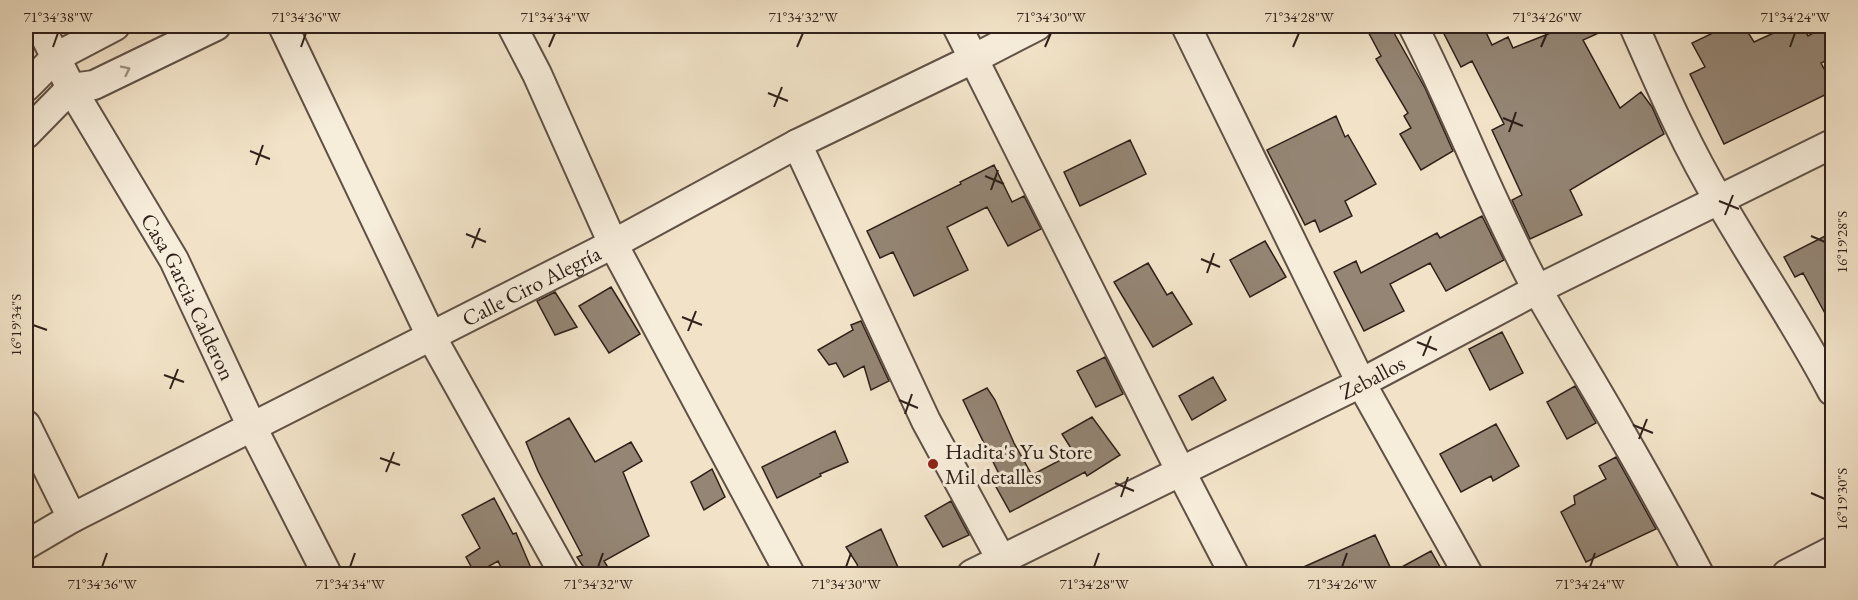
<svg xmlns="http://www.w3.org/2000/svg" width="1858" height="600" font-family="'EB Garamond',serif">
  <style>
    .building { fill: #948574; stroke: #2f201a; stroke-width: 1.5 }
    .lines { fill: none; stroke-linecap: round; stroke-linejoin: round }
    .minor-casing { stroke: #605146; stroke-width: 32 }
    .minor { stroke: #f7eddb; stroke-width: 28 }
    .oneway { stroke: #9d9184 }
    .ticks { fill: none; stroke: #2f201a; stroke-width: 2 }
    .poi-dot { fill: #8f2418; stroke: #f7eddb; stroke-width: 2 }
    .labels { text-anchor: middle; stroke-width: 6; stroke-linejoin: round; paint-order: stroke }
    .street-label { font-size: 22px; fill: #2f201a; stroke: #f7eddb }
    .poi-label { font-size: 22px; fill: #2f201a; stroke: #f7eddb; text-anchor: start }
    .neatline { fill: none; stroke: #2f201a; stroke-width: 2 }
    .ticks-label { font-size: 15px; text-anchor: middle; fill: #2f201a }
  </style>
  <rect width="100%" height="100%" fill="#f2e3c8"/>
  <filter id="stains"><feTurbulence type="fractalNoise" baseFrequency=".00333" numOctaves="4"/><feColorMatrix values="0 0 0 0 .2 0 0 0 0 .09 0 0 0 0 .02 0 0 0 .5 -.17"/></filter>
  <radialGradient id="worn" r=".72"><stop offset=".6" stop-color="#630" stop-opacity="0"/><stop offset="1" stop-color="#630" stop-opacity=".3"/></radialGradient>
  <path class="building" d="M 1365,26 L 1390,26 L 1425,88 L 1453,151 L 1421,170 L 1400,134 L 1411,128 L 1404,116 L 1408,113 L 1376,59 L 1381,56 Z
    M 1440,26 L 1483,26 L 1492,45 L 1508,37 L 1513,48 L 1568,26 L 1614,26 L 1583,40 L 1620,108 L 1641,92 L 1652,107 L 1664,134 L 1570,190 L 1582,215 L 1530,239 L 1512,200 L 1522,195 L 1492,130 L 1504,124 L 1472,61 L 1461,67 Z
    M 1709,26 L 1744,26 L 1754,42 L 1789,26 L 1802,26 L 1808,36 L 1826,26 L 1833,26 L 1833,57 L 1821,63 L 1833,85 L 1833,91 L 1724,144 L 1690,74 L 1705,67 L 1692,43 L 1713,33 Z
    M 1336,116 L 1345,137 L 1348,135 L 1376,184 L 1345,201 L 1352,216 L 1320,232 L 1315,220 L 1305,225 L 1267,150 Z
    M 1130,140 L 1146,174 L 1080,206 L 1064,172 Z
    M 994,165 L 1012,202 L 1024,196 L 1041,229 L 1008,246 L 987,207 L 947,227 L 968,270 L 914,296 L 893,252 L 880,258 L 867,231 L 961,184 L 960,182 Z
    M 1482,216 L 1504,260 L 1446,291 L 1430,263 L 1390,284 L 1404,311 L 1364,331 L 1334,272 L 1356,261 L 1361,273 L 1437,233 L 1440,238 Z
    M 1833,232 L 1833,328 L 1803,273 L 1795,277 L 1784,257 Z
    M 1265,241 L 1286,277 L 1250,297 L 1230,260 Z
    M 1148,263 L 1167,295 L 1172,292 L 1192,324 L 1153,347 L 1114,282 Z
    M 611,287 L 640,334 L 609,353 L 579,306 Z
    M 555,292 L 577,327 L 555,335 L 537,301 Z
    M 861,321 L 889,381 L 871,390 L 864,366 L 844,377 L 836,363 L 829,365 L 818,350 L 853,330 L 851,325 Z
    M 1502,332 L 1523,373 L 1490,390 L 1469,349 Z
    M 1105,357 L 1123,394 L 1096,407 L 1077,371 Z
    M 1213,377 L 1226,400 L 1192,420 L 1179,396 Z
    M 1575,386 L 1596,423 L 1567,439 L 1547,402 Z
    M 987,388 L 995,400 L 1014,443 L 1032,475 L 1074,453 L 1062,434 L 1092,417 L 1120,455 L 1087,476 L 1085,472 L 1010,512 L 990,476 L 998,472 L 963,400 Z
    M 569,418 L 595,462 L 631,442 L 642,461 L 623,472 L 649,536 L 604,561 L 612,574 L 588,574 L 577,557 L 582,555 L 538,471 L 526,442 Z
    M 1496,424 L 1519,466 L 1493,481 L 1491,476 L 1461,492 L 1440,454 Z
    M 835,431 L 848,462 L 820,474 L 821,476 L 777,498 L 762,467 Z
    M 1616,457 L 1656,529 L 1586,562 L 1561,512 L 1575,504 L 1574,496 L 1606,479 L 1599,466 Z
    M 712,469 L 725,497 L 704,510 L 691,482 Z
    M 494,498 L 513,534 L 516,533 L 531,568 L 517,574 L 504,574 L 498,561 L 475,574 L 466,557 L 480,548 L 462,515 Z
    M 951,501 L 969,535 L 943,547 L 925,516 Z
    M 881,529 L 901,574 L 860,574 L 857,564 L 846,547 Z
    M 1375,535 L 1391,569 L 1381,574 L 1288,574 Z
    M 1431,551 L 1444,574 L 1389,574 Z"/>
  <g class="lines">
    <g class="minor-casing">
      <g id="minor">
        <path id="s1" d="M 40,26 L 71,88 L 174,260 L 252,427 L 327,574"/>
        <path d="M 283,26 L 431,336 L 564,574"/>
        <path d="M 512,26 L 537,74 L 613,244 L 790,574"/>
        <path d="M 957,26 L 1181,472 L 1234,574"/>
        <path d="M 1186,26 L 1361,383 L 1468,574"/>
        <path d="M 1413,26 C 1457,112 1491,204 1537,289 C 1564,337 1593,383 1620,431 C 1647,478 1674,526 1699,574"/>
        <path d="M 1634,26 C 1660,85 1686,146 1720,202 C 1757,266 1798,326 1832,391"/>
        <path d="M 26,87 L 56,57 L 115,26"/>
        <path d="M 26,134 L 71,88 L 94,85 L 216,26"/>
        <path d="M 797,144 L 926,421 L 1001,559 L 1004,574"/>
        <path d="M 26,425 L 72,518"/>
        <path id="s2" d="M 26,545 L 72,518 L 613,244 L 797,144 L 973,59 L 1037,26"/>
        <path id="s3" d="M 972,574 L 1361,383 L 1538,289 L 1832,144"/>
        <path d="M 1787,574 L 1832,551"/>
      </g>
    </g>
    <use href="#minor" class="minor"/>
  </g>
  <defs><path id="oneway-chevron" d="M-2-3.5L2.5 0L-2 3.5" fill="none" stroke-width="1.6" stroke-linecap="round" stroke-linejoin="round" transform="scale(1.5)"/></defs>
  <use class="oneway" href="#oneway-chevron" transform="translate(126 70) rotate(-26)"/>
  <path class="ticks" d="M 53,47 L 58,33M 301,47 L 306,33M 549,47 L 555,33M 797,47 L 803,33M 1045,47 L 1051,33M 1293,47 L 1299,33M 1541,47 L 1547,33M 1790,47 L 1795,33M 768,93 L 788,101M 774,107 L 782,87M 1503,118 L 1523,126M 1509,132 L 1516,112M 250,151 L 270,159M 256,165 L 263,145M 985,176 L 1004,184M 991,190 L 998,170M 1719,201 L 1739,209M 1725,215 L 1733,195M 466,234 L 486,242M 1811,236 L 1825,242M 472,248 L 480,228M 1201,259 L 1220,267M 1207,273 L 1214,253M 682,317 L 702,325M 33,325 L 47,330M 688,331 L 696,311M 1417,342 L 1437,350M 1423,356 L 1431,336M 164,375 L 184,382M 170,389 L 178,369M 899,400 L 918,408M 905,414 L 912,394M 1633,425 L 1653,433M 1639,439 L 1647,419M 380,458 L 400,465M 386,472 L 394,452M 1115,483 L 1134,491M 1811,493 L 1825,499M 1121,497 L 1128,477M 102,567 L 107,553M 350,567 L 355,553M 598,567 L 603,553M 846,567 L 851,553M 1094,567 L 1099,553M 1342,567 L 1347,553M 1590,567 L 1595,553"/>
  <circle class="poi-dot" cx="933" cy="464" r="6"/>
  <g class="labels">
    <g class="street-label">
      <text dy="8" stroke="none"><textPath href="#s2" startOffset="568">Calle Ciro Alegría</textPath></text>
      <text dy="8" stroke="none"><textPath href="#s1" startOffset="309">Casa Garcia Calderon</textPath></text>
      <text dy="8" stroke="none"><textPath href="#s3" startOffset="446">Zeballos</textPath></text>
    </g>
    <g class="poi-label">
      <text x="945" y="459">Hadita's Yu Store<tspan x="945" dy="25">Mil detalles</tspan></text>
    </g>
  </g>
  <rect width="1858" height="600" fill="none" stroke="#f2e3c8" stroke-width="66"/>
  <rect x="33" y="33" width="1792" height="534" class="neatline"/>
  <g class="ticks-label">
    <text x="58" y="22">71°34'38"W</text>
    <text x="306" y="22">71°34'36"W</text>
    <text x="555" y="22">71°34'34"W</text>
    <text x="803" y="22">71°34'32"W</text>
    <text x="1051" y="22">71°34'30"W</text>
    <text x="1299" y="22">71°34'28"W</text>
    <text x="1547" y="22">71°34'26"W</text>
    <text x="1795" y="22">71°34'24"W</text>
    <text transform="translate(1842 242) rotate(-90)" y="5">16°19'28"S</text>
    <text transform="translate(16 325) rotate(-90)" y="5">16°19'34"S</text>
    <text transform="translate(1842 499) rotate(-90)" y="5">16°19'30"S</text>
    <text x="102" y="589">71°34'36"W</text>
    <text x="350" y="589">71°34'34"W</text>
    <text x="598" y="589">71°34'32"W</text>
    <text x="846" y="589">71°34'30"W</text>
    <text x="1094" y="589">71°34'28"W</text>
    <text x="1342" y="589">71°34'26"W</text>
    <text x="1590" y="589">71°34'24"W</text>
  </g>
  <rect width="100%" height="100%" filter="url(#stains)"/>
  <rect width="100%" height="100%" fill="url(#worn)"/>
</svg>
